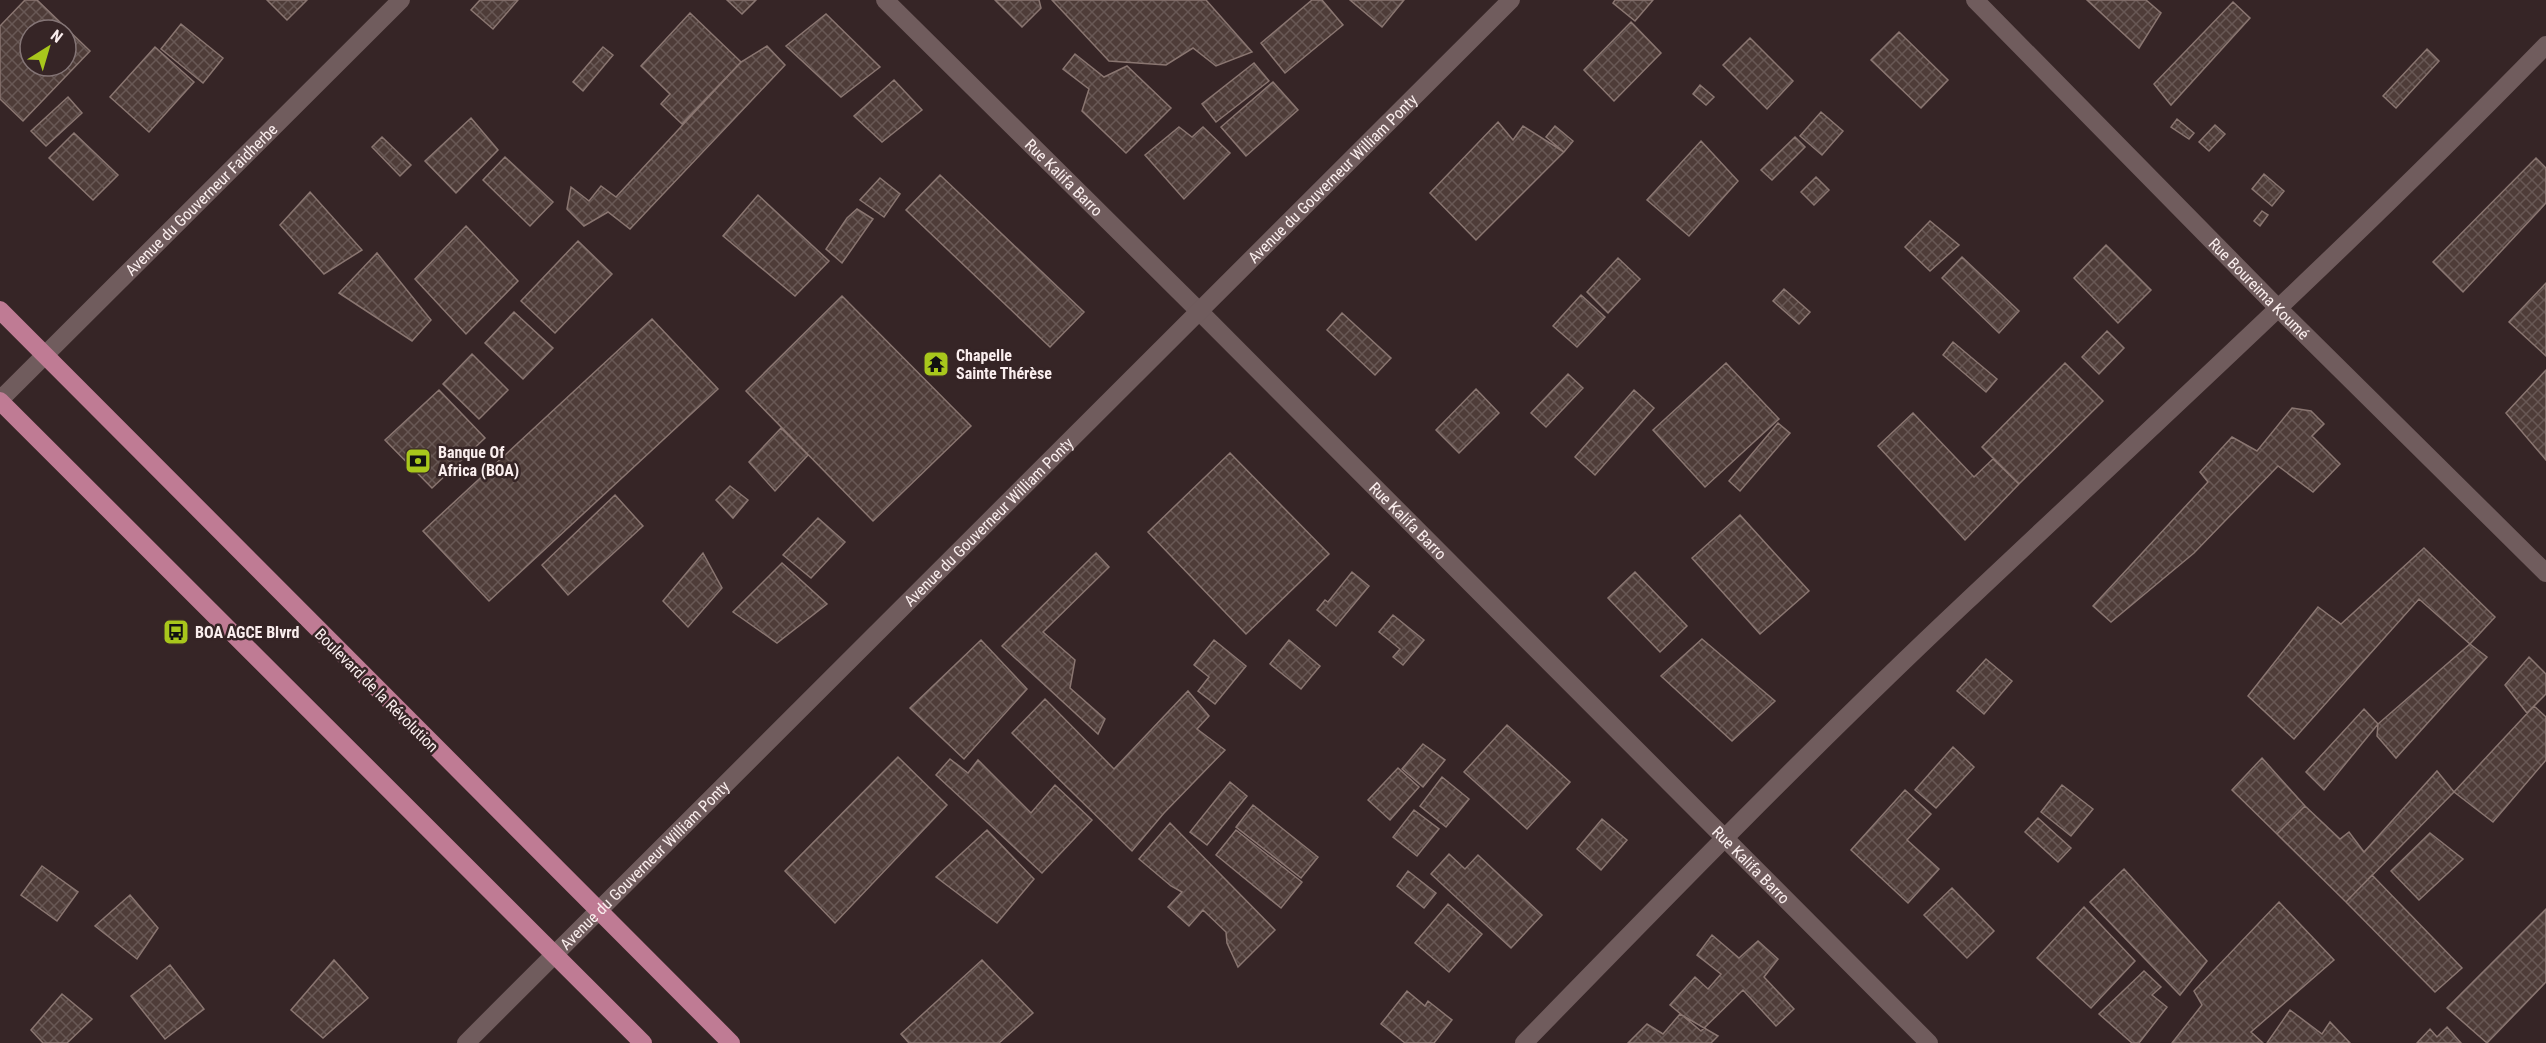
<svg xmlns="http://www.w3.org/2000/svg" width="2546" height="1043" font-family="'Roboto Condensed',sans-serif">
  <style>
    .building { fill: url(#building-cross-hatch); stroke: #8a7671; stroke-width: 1.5; fill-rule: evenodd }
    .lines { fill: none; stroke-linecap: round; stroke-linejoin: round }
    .minor { stroke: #705c5d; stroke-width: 18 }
    .major { stroke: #bf7b94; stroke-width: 18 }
    .labels { text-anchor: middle; stroke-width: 5; stroke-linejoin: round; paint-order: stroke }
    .street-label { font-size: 16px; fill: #faeeee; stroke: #362526 }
    .poi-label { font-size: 16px; font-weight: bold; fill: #faeeee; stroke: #362526; text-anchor: start }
  </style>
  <defs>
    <pattern id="building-cross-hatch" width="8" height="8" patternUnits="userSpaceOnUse" patternTransform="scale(1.5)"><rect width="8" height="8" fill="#4e3c38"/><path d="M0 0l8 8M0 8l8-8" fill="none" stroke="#685855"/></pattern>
  </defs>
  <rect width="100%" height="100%" fill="#362526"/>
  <path class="building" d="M 25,0 L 37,0 L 90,51 L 23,121 L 0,99 L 0,26 ZM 30,30 L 66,30 L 66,66 L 30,66 Z
    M 267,0 L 307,0 L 287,20 Z
    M 480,0 L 518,0 L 493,29 L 471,10 Z
    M 727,0 L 756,0 L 742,14 Z
    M 995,0 L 1039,0 L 1041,8 L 1022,27 Z
    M 1052,0 L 1206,0 L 1252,52 L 1216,66 L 1193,48 L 1166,65 L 1109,61 Z
    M 1312,0 L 1322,0 L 1343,25 L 1285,73 L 1261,43 Z
    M 1350,0 L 1404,0 L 1382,27 Z
    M 1615,0 L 1653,0 L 1635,21 L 1613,3 Z
    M 2087,0 L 2146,0 L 2161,13 L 2139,48 Z
    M 2233,2 L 2250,18 L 2171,105 L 2154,84 Z
    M 690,13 L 741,62 L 682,124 L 661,104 L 670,94 L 641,66 Z
    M 826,14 L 880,67 L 841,97 L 786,46 Z
    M 1631,22 L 1661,53 L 1614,101 L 1584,70 Z
    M 181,24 L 223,58 L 203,83 L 161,49 Z
    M 1899,32 L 1948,80 L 1921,108 L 1871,60 Z
    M 1750,38 L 1793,81 L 1767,109 L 1723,65 Z
    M 767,46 L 785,65 L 630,229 L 608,212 L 584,226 L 567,209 L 571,187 L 589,201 L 601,186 L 616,197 L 741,62 Z
    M 155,47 L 194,82 L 149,132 L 110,97 Z
    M 603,47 L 613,55 L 583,91 L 573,82 Z
    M 2427,49 L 2439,61 L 2396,108 L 2383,96 Z
    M 1075,54 L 1104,77 L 1127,66 L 1171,108 L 1126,153 L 1082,111 L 1089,89 L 1063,69 Z
    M 1254,63 L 1269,81 L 1216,122 L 1202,104 Z
    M 894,80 L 922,110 L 882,142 L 854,116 Z
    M 1273,82 L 1298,110 L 1246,156 L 1221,127 Z
    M 1700,85 L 1714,97 L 1706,105 L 1693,94 Z
    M 68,97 L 82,113 L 46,146 L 31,131 Z
    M 1821,112 L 1843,131 L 1822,155 L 1800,136 Z
    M 471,118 L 498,150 L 456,193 L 425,161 Z
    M 2177,119 L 2194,133 L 2189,139 L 2171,127 Z
    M 1498,122 L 1513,140 L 1523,126 L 1564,152 L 1476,240 L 1430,193 Z
    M 2215,125 L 2225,134 L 2209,151 L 2199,142 Z
    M 1555,126 L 1573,141 L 1564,152 L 1546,137 Z
    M 1179,127 L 1192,137 L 1203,127 L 1230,153 L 1184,199 L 1145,155 Z
    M 74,133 L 118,175 L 93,200 L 49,158 Z
    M 382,137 L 411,165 L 400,176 L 372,147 Z
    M 1795,137 L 1805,147 L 1772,180 L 1761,170 Z
    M 1701,141 L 1738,181 L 1689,236 L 1647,200 Z
    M 505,157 L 553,202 L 530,226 L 483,180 Z
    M 2536,158 L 2546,168 L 2546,203 L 2463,292 L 2433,262 Z
    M 2264,174 L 2284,191 L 2272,206 L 2252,189 Z
    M 940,175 L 1084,312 L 1050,347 L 906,210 Z
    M 1816,177 L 1829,190 L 1814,205 L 1801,192 Z
    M 880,178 L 900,194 L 884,217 L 860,200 Z
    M 310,192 L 362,250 L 324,274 L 280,225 Z
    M 758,195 L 829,261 L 795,296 L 723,236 Z
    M 857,209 L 873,219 L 842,263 L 826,249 L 847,218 Z
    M 2262,211 L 2268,215 L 2260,226 L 2254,221 Z
    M 1930,221 L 1959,245 L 1930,271 L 1905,247 Z
    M 466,226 L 518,281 L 466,334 L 415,279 Z
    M 578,241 L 612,274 L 555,333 L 521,301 Z
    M 2106,245 L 2151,290 L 2118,323 L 2074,278 Z
    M 377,253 L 431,320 L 412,341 L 339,293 Z
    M 1962,257 L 2019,311 L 1999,333 L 1942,278 Z
    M 1618,258 L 1640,279 L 1608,313 L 1587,292 Z
    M 2546,283 L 2546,356 L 2509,322 Z
    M 1784,289 L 1810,312 L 1799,324 L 1773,301 Z
    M 1581,295 L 1605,317 L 1577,347 L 1553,326 Z
    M 842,296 L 971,426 L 873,521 L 746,391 Z
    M 514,312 L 553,348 L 523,379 L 485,343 Z
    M 1342,313 L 1391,358 L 1375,375 L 1327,330 Z
    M 652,319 L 718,389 L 489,601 L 423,531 Z
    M 2107,331 L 2124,348 L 2099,374 L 2082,357 Z
    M 1953,342 L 1997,379 L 1986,392 L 1943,355 Z
    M 472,354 L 508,390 L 479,419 L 443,384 Z
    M 1726,363 L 1779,419 L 1705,487 L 1653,430 Z
    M 2065,363 L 2103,401 L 2019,484 L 1982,447 Z
    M 2546,370 L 2546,460 L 2506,413 Z
    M 1568,374 L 1583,388 L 1546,427 L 1531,413 Z
    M 1476,389 L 1499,413 L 1459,453 L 1436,430 Z
    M 439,390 L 485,438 L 432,488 L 385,440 Z
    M 1634,390 L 1654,408 L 1595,475 L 1575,457 Z
    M 2292,408 L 2311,411 L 2324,424 L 2312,436 L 2340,464 L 2313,492 L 2278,466 L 2194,553 L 2111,622 L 2093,606 L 2208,482 L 2200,472 L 2232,437 L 2257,451 Z
    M 1913,413 L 1974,477 L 1993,459 L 2019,484 L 1965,540 L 1878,446 Z
    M 1778,423 L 1790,433 L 1740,491 L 1729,481 Z
    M 781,428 L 808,455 L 775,491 L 749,462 Z
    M 1230,453 L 1329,554 L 1246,634 L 1148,532 Z
    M 730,486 L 748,500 L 733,518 L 716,500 Z
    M 615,495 L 643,526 L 568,595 L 542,565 Z
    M 1740,515 L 1809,591 L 1760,634 L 1692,558 Z
    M 818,518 L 845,542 L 811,578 L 783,555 Z
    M 2424,548 L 2495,617 L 2470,644 L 2419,599 L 2294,739 L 2248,696 L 2318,607 L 2341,624 Z
    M 703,553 L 722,588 L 688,627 L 663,601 Z
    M 1096,553 L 1109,567 L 1043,632 L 1075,660 L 1070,688 L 1105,719 L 1098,734 L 1002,646 Z
    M 782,563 L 827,604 L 777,643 L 733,612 Z
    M 1352,572 L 1369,586 L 1336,626 L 1317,610 L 1325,600 L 1328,602 Z
    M 1635,572 L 1687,626 L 1660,652 L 1608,598 Z
    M 1393,615 L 1424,640 L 1403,665 L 1393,657 L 1400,649 L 1379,632 Z
    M 1702,639 L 1775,701 L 1732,741 L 1661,676 Z
    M 981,640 L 1027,689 L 964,759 L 910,708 Z
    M 1214,640 L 1246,666 L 1215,704 L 1198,691 L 1209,677 L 1194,665 Z
    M 1289,640 L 1320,666 L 1301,689 L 1270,664 Z
    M 2470,644 L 2487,657 L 2396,758 L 2377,736 L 2378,724 Z
    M 2529,657 L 2546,674 L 2546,694 L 2527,713 L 2505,685 Z
    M 1986,659 L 2012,681 L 1984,714 L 1957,691 Z
    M 1188,691 L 1209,716 L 1197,729 L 1225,750 L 1164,813 L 1132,851 L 1012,733 L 1045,699 L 1114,769 Z
    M 2534,706 L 2546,717 L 2546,760 L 2493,822 L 2454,792 Z
    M 2364,709 L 2378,724 L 2324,790 L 2306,772 Z
    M 1507,725 L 1570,782 L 1527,829 L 1464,772 Z
    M 1423,744 L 1445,760 L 1423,787 L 1402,769 Z
    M 1953,747 L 1974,767 L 1936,808 L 1915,790 Z
    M 898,757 L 947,805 L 835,923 L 785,871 Z
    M 2262,758 L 2305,806 L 2277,834 L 2232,790 Z
    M 950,759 L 968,773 L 978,760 L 1031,813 L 1055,785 L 1092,820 L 1042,873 L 936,775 Z
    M 1398,768 L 1419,787 L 1390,820 L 1368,800 Z
    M 2437,771 L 2454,792 L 2346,902 L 2277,834 L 2305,806 L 2340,839 L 2349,832 L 2364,852 Z
    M 1442,777 L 1469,799 L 1446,827 L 1420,806 Z
    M 1230,782 L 1247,796 L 1207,845 L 1190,832 Z
    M 2062,785 L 2093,809 L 2071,836 L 2041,812 Z
    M 1905,790 L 1931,814 L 1907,840 L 1939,869 L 1908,903 L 1851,850 Z
    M 1253,805 L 1318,857 L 1301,878 L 1236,827 Z
    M 1414,810 L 1439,829 L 1417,856 L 1393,837 Z
    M 2038,818 L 2071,848 L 2058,862 L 2025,832 Z
    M 1602,819 L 1627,840 L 1601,870 L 1577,849 Z
    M 1170,823 L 1275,930 L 1238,967 L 1227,943 L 1226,932 L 1203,910 L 1189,926 L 1168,907 L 1182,892 L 1171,886 L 1139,859 Z
    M 987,830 L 1034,879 L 997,923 L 936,877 Z
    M 1236,830 L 1302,882 L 1281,908 L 1216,855 Z
    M 2430,833 L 2463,859 L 2419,900 L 2391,871 Z
    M 1449,854 L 1465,869 L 1478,855 L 1542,915 L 1511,948 L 1431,874 Z
    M 42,866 L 78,892 L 57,921 L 21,895 Z
    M 2124,869 L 2207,961 L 2180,995 L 2090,902 Z
    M 1408,871 L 1436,893 L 1424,908 L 1397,886 Z
    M 2372,875 L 2462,968 L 2435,992 L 2346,902 Z
    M 1952,888 L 1994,931 L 1967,958 L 1924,915 Z
    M 130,895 L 158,928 L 137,959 L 95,926 Z
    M 2279,902 L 2334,960 L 2251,1032 L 2263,1043 L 2172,1043 L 2202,1005 L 2194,991 Z
    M 1448,904 L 1482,934 L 1449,972 L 1415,943 Z
    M 2084,907 L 2135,961 L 2091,1008 L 2037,958 Z
    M 2546,909 L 2546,982 L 2487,1043 L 2447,1008 Z
    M 1712,935 L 1739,958 L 1758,941 L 1778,959 L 1764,977 L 1794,1009 L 1776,1026 L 1743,990 L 1701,1031 L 1670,1005 L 1695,977 L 1708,989 L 1721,974 L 1697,955 Z
    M 334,960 L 368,998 L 323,1038 L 291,1010 Z
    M 982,960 L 1033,1013 L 999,1043 L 909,1043 L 901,1034 Z
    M 170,965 L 204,1009 L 165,1039 L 131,996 Z
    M 2144,971 L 2161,987 L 2152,995 L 2167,1007 L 2139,1043 L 2132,1043 L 2099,1014 Z
    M 1407,991 L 1425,1006 L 1428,1001 L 1452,1020 L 1434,1043 L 1405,1043 L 1381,1024 Z
    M 62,994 L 92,1019 L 67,1043 L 43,1043 L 31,1030 Z
    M 2290,1010 L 2322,1034 L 2330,1022 L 2350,1043 L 2267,1043 Z
    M 1680,1014 L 1718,1036 L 1711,1043 L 1628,1043 L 1647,1024 L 1663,1034 Z
    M 2447,1027 L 2461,1043 L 2417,1043 L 2430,1029 L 2437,1037 Z"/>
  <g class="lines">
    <g class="minor">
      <path id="s1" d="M 885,0 L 1199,311 L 1929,1043"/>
      <path id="s2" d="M 1975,0 L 2279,309 L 2546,573"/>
      <path id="s3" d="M 0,400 L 401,0"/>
      <path id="s4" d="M 466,1043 L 1511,0"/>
      <path d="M 1524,1043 C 1669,894 1815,744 1966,602 C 2161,418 2359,237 2546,45"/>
    </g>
    <path class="major" d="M 0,310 L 731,1043
      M 0,401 L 643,1043"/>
  </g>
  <defs>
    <g id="temple-square" transform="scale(1.35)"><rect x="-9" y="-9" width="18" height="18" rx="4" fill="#a8c71c" stroke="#362526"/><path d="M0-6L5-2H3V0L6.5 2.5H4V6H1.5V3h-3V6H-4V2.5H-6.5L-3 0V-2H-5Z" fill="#111"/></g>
    <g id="bank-square" transform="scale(1.35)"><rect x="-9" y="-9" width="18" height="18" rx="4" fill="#a8c71c" stroke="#362526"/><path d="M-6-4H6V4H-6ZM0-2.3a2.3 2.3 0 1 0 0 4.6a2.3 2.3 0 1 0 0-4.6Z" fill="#111"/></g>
    <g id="bus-square" transform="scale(1.35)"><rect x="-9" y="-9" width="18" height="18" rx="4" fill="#a8c71c" stroke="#362526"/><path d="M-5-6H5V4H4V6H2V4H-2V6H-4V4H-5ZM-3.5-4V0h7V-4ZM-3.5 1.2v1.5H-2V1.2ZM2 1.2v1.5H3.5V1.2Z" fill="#111"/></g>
  </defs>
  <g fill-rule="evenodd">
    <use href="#temple-square" x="936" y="364"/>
    <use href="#bank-square" x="418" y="461"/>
    <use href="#bus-square" x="176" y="632"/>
  </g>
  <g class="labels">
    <g class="street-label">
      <text dy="6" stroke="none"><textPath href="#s1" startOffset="252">Rue Kalifa Barro</textPath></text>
      <text dy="6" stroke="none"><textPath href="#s4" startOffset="1224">Avenue du Gouverneur William Ponty</textPath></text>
      <text dy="6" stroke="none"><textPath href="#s3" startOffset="284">Avenue du Gouverneur Faidherbe</textPath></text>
      <text dy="6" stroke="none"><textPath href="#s2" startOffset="405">Rue Boureima Koumé</textPath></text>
      <text dy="6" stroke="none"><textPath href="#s1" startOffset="738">Rue Kalifa Barro</textPath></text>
      <text dy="6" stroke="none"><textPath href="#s4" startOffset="738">Avenue du Gouverneur William Ponty</textPath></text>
      <text transform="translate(377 690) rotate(45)" y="6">Boulevard de la Révolution</text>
      <text dy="6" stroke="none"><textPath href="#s4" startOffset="252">Avenue du Gouverneur William Ponty</textPath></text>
      <text dy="6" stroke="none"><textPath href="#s1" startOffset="1224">Rue Kalifa Barro</textPath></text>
    </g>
    <g class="poi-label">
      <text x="956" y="361">Chapelle<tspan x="956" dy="18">Sainte Thérèse</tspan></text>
      <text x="438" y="458">Banque Of<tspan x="438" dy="18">Africa (BOA)</tspan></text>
      <text x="195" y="638">BOA AGCE Blvrd</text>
    </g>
  </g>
  <g transform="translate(48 48) rotate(37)"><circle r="28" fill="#362526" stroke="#847576" stroke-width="1.5"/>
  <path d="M0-4.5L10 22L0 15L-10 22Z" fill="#a8c71c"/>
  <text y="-9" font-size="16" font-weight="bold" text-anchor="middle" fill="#faeeee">N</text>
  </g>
</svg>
